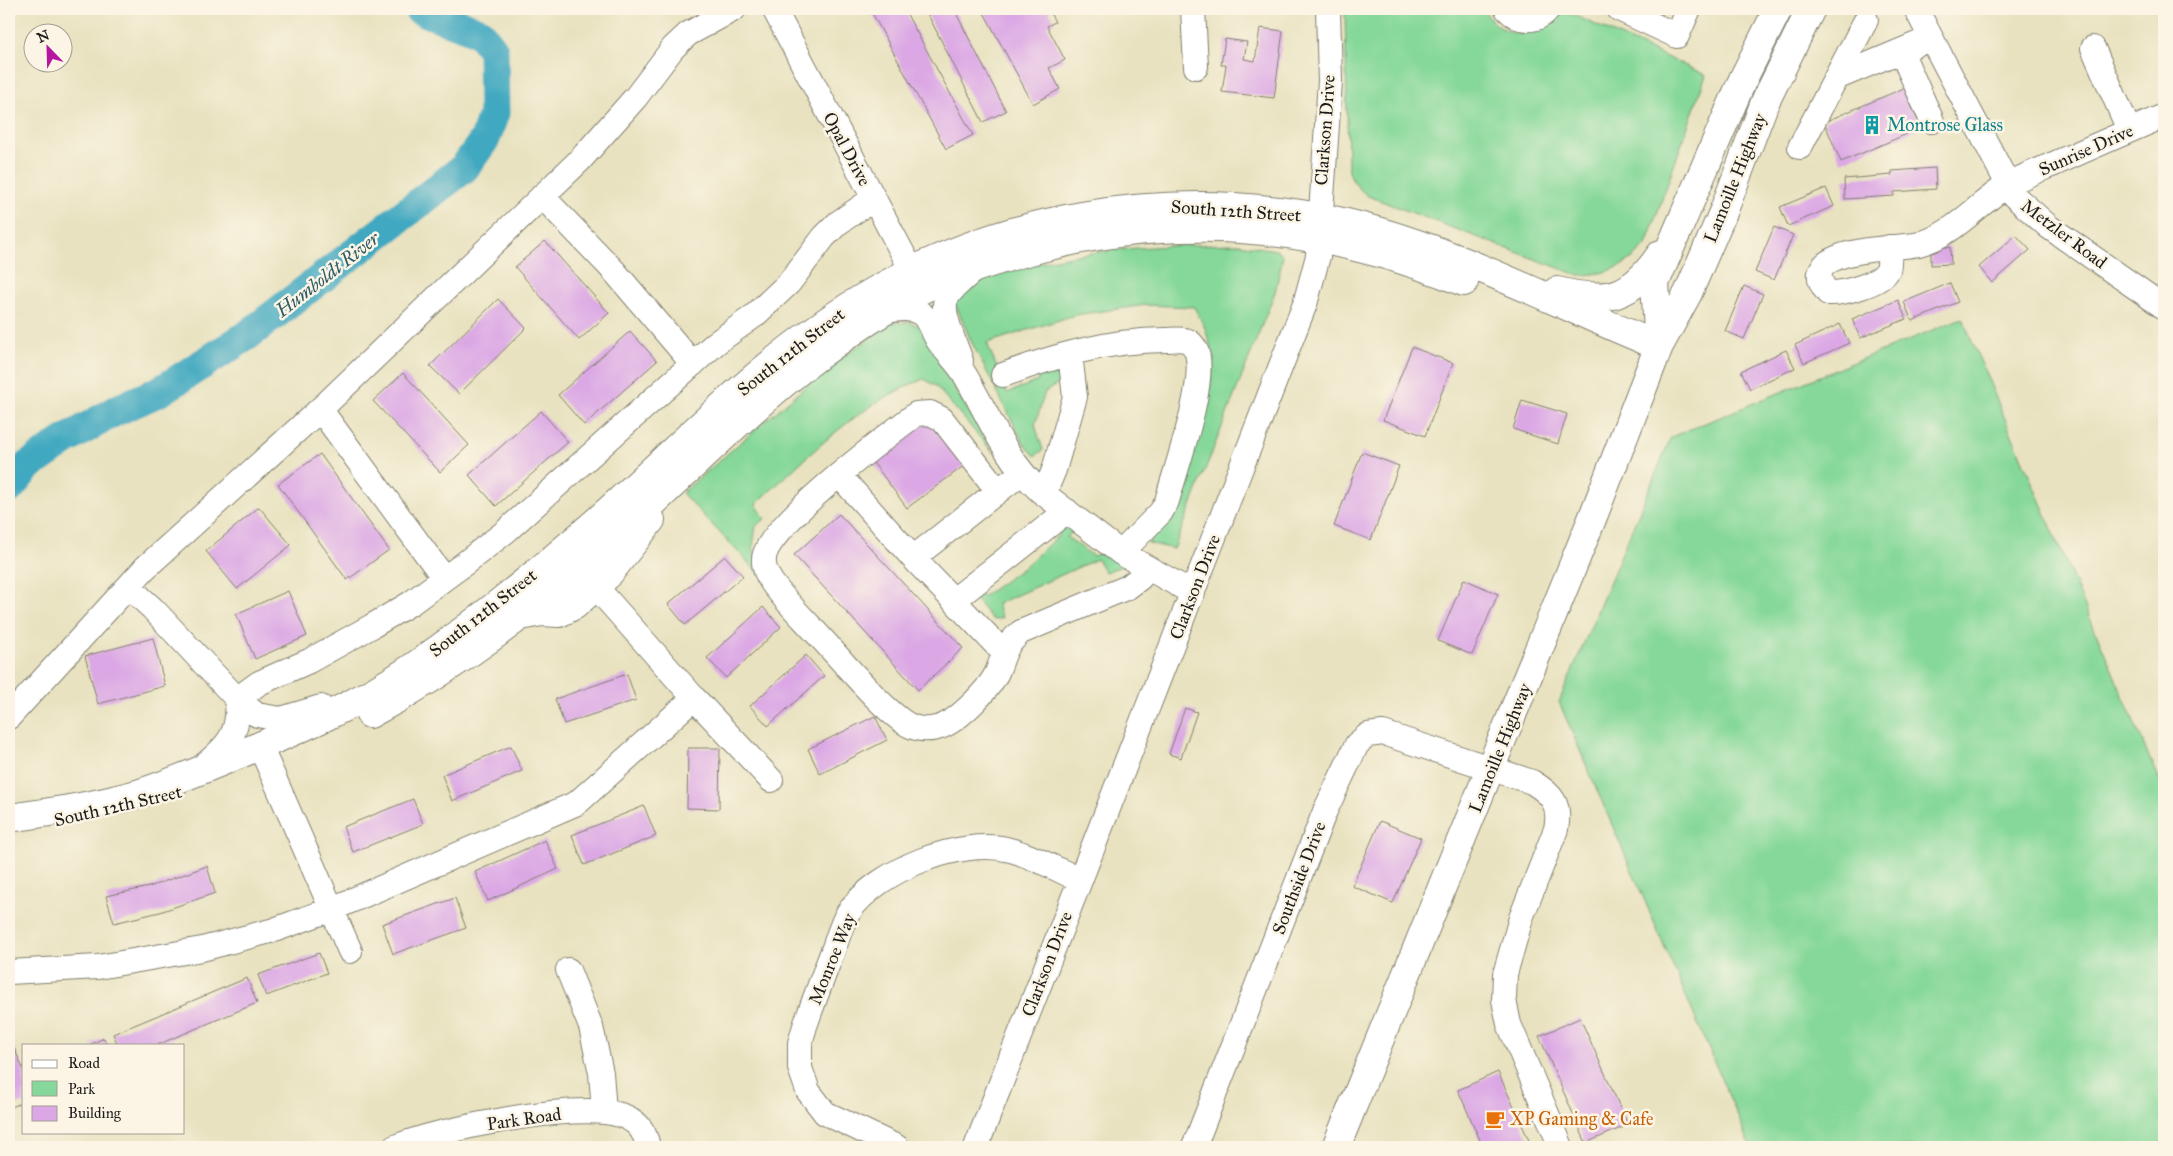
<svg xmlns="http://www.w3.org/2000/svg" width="2173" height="1156" font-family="'IM FELL Great Primer',serif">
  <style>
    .green { fill: #85d899; stroke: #507a5a }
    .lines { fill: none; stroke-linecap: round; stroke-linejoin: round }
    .river { stroke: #40a8c0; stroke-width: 31 }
    .building { fill: #dba8e5 }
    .minor-casing { stroke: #827f6e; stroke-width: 26 }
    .major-casing { stroke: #827f6e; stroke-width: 30 }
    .minor { stroke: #fff; stroke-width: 24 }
    .major { stroke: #fff; stroke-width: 28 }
    .labels { text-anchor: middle; stroke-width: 5; stroke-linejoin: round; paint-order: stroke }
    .culture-label { font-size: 18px; fill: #0d838f; stroke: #fcf5e5; text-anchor: start }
    .street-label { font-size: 18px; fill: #1c1c1c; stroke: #fcf5e5 }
    .food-label { font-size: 18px; fill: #c56008; stroke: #fcf5e5; text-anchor: start }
    .water-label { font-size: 19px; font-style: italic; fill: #2c5b66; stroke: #fcf5e5 }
  </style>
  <rect width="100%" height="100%" fill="#fcf5e5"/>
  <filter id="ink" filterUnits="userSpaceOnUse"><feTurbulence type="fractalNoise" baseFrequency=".02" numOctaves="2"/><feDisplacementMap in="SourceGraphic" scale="10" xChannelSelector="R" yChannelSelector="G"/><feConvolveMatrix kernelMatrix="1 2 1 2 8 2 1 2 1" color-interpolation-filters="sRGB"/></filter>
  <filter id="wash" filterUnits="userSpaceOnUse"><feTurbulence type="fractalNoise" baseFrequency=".0096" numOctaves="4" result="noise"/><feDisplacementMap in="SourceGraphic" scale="20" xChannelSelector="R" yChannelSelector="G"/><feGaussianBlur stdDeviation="1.12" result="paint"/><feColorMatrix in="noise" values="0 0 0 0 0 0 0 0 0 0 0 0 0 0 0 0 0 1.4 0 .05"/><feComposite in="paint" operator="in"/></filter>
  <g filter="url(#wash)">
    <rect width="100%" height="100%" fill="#e8e2c0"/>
    <path class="green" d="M 1345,9 L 1484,9 C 1494,31 1521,40 1543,28 C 1551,23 1558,16 1565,11 L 1706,75 L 1646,245 C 1627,267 1606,275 1577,275 L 1368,196 C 1356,187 1350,179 1348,165 Z
      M 1239,244 L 1276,250 L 1283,256 L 1275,292 L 1174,549 L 1148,543 L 1170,513 L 1207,408 L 1214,358 L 1205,328 L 1194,307 L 1146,305 L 1075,315 L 987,343 L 1007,393 L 1038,381 L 1037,368 L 1054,357 L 1061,382 L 1045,392 L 1035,425 L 1043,450 L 1035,456 L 1024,444 L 971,341 L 952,296 C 1040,248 1142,246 1239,244 Z
      M 1962,318 L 2164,792 L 2164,1147 L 1751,1147 L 1559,702 L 1671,437 Z
      M 909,322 L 920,326 L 925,333 L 945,372 L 994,454 L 936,386 L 924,379 C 859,403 806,458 756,504 L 765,519 L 756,526 L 753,546 L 760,575 L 682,493 L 827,368 L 891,323 Z
      M 1067,518 L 1076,529 L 1067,537 L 1093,556 L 1114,548 L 1122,566 L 1105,572 L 1097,559 L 997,604 L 1002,618 L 993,620 L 967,590 L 974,585 L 982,597 L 1023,568 L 1060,534 L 1056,524 Z"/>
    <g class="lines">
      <path class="river" d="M 9,489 L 28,466 L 64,441 L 115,411 L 162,390 L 248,335 L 464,168 L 485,139 L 494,113 L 493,50 L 479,32 L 419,9"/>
    </g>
    <g id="blocks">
      <path class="building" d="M 879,9 L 904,9 L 973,135 L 946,149 L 872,13 Z
        M 925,9 L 954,9 L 1006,111 L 983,122 Z
        M 982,9 L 1048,9 L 1055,22 L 1047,26 L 1065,60 L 1049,68 L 1060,89 L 1033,104 Z
        M 1645,9 L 1664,9 L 1661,17 Z
        M 1260,28 L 1283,31 L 1274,98 L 1222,92 L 1226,65 L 1221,65 L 1225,39 L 1247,42 L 1244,59 L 1255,61 Z
        M 1904,88 L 1921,128 L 1841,162 L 1824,122 Z
        M 1935,168 L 1936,189 L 1894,192 L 1894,196 L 1845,199 L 1844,179 L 1892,175 L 1892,171 Z
        M 1826,188 L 1834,206 L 1788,226 L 1780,207 Z
        M 1774,227 L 1793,235 L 1774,280 L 1755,272 Z
        M 2016,235 L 2030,250 L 1992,283 L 1979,267 Z
        M 545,241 L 609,313 L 579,340 L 515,267 Z
        M 1931,247 L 1950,247 L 1951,264 L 1931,265 Z
        M 1950,283 L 1958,302 L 1912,321 L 1904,302 Z
        M 1744,286 L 1763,294 L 1744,339 L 1725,331 Z
        M 498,299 L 526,328 L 459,394 L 430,366 Z
        M 1898,300 L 1906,319 L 1860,338 L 1852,319 Z
        M 1840,324 L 1849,343 L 1804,363 L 1795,345 Z
        M 630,331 L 657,361 L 584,425 L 558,395 Z
        M 1412,347 L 1453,363 L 1425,436 L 1383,420 Z
        M 1786,350 L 1795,368 L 1750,389 L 1741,371 Z
        M 403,373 L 469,445 L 440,472 L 373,401 Z
        M 1522,400 L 1567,414 L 1558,444 L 1513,429 Z
        M 541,411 L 568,442 L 496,506 L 469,475 Z
        M 930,418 L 965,465 L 907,508 L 872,461 Z
        M 1362,452 L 1399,466 L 1371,540 L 1334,526 Z
        M 320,454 L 389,550 L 347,580 L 278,484 Z
        M 259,507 L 291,545 L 237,589 L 206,551 Z
        M 839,514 L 963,648 L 918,690 L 794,555 Z
        M 725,556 L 743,576 L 685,625 L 668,604 Z
        M 1464,579 L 1498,594 L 1472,655 L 1438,641 Z
        M 288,591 L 307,636 L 255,659 L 236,614 Z
        M 763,607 L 781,627 L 726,678 L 707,658 Z
        M 153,638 L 165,686 L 98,704 L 85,656 Z
        M 806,655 L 824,676 L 768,726 L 750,706 Z
        M 627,674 L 636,700 L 564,724 L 555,699 Z
        M 1185,708 L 1197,712 L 1181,758 L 1169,754 Z
        M 875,716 L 887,740 L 820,774 L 808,749 Z
        M 511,746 L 522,771 L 452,801 L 442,775 Z
        M 688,748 L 720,748 L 719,809 L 687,808 Z
        M 413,799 L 423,824 L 353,852 L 343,827 Z
        M 644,806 L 656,836 L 584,865 L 572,835 Z
        M 1380,821 L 1421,838 L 1393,903 L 1352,886 Z
        M 545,840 L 558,869 L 488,901 L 475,872 Z
        M 207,866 L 215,893 L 160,912 L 114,923 L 106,896 L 149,887 Z
        M 455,898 L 466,928 L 393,954 L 382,924 Z
        M 319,953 L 327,973 L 266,996 L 258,975 Z
        M 247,978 L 257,1003 L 157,1045 L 118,1045 L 113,1034 Z
        M 1580,1018 L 1628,1125 L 1586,1143 L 1539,1036 Z
        M 9,1036 L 24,1071 L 24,1102 L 9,1108 Z
        M 104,1038 L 107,1045 L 89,1045 Z
        M 1498,1072 L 1532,1147 L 1483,1147 L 1458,1090 Z"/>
    </g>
  </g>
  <g filter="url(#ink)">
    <use href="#blocks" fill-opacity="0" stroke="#827f6e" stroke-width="1"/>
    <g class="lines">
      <g class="minor-casing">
        <path id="minor" d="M 774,9 L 921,288
          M 1193,9 L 1196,67
          M 1507,9 C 1519,22 1537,23 1548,9
          M 1619,9 L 1677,36 L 1689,9
          M 1916,9 L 2014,196 L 2049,227 L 2164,307
          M 2093,48 L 2129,130
          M 1901,51 L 1932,121
          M 1836,78 L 1931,38
          M 1800,147 L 1866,20
          M 542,196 L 614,271 L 693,364
          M 1889,247 C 1889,254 1890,264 1888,270 C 1882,284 1841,294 1828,293 C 1789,247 1900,249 1919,244 C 1954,235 1978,203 2008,185 C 2022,176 2040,170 2056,163 C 2092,147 2128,131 2164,116
          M 882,312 C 894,310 909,306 920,313 C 929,318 933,334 939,342 C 947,353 958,363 965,375 C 988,414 1005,459 1039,490 L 1121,553 L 1193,593
          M 961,361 C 956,345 939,311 947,297 C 954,286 966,277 975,269
          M 1003,375 C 1055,356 1109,340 1165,340 C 1172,340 1182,338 1188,341 C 1192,343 1196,349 1197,353 C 1206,385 1176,467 1167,501 L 1161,512 L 1121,553
          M 320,409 L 444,578
          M 839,475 L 913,558 L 1003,652
          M 998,491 L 942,419 L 930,413 L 916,414 C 887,436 765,527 764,559 C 763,568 768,577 773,584 C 787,603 805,620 821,638 C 840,658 890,719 913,727 C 921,730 932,730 940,727 C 958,721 991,688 998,670 C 1006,650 1004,647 1021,632 L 1128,587 L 1140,578 L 1146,568
          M 1044,494 L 1054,470 L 1075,397 L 1070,354
          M 913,558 L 1011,481
          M 129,587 L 153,609 L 237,699 L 257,715 L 281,719 L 321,707
          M 596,587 L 694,698 L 771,780
          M 954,600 L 1067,511
          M 237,699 L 259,683 L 309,661 L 372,626 L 411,603 L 460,567 L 505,532 L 716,343 L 754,316 L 789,283 L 824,237 L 838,223 L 873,199
          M 9,717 L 145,568 L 327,403 L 580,160 L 636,97 L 673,48 L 688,34 L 734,9
          M 260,746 L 350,951
          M 203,766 C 229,745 240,733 237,699
          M 568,970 L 591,1027 L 601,1073 L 604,1111
          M 9,972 L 98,967 L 202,949 L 274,930 L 332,909 L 577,803 L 694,698
          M 395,1147 C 440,1129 576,1101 620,1115 C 637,1120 645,1131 648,1147
          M 897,1147 L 825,1113 L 808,1091 L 800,1068 L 800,1043 L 805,1026 C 814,1000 824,974 834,948 C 838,937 842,923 848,913 C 877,870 960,837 1010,850 C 1034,856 1058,870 1080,880
          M 976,1147 L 1305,304 L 1318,256 L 1330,81 L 1328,9
          M 1194,1147 L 1325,811 L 1357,744 L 1368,735 L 1383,733 L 1532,782 C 1552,794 1561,804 1556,829 L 1521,918 L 1505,974 L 1504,1000 L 1509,1024 L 1561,1147"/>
      </g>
      <g class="major-casing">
        <path id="major" d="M 1557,291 C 1608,303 1630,299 1661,254
          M 1659,346 L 1655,283 L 1743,79 L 1778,9
          M 521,616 L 541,612 L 559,613 L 575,605 L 607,576 L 651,520
          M 370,714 C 456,668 533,609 606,546 C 674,486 737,419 808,364 C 843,337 880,312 919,291 C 950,275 986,264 1019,254 C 1172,210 1317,223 1464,282
          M 9,818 C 52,812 95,806 137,794 C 169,784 201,770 233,757 C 296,731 360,704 416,665 C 479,621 540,571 598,520 C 688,440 772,349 878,289 C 1005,216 1157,192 1301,214 C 1428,233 1542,299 1659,346
          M 1336,1147 L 1594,514 L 1659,346 L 1688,293 L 1724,210 L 1765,102 L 1811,9"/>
      </g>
      <use href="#minor" class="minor"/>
      <use href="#major" class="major"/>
    </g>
  </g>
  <defs>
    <g id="building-bare" transform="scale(1.5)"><path d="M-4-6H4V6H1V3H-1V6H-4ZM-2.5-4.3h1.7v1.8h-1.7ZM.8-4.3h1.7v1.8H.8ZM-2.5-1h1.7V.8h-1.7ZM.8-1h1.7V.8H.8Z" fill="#0f9aa8" stroke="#fcf5e5" stroke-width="2.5" paint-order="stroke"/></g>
    <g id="cafe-bare" transform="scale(1.5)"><path d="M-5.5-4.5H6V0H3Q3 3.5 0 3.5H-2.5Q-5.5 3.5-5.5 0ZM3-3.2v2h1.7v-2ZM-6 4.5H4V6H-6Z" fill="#e8710a" stroke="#fcf5e5" stroke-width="2.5" paint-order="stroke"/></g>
  </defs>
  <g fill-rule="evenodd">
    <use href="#building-bare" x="1872" y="125"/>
    <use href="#cafe-bare" x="1495" y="1119"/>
  </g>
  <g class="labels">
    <g class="culture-label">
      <text x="1887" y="131">Montrose Glass</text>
    </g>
    <g class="street-label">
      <text transform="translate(1325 130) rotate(-86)" y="6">Clarkson Drive</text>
      <text transform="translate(847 149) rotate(62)" y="6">Opal Drive</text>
      <text transform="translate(2086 150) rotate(-24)" y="6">Sunrise Drive</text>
      <text transform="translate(1735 178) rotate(-68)" y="6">Lamoille Highway</text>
      <text transform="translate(1236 211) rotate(4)" y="6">South 12th Street</text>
      <text transform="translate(2064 234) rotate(37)" y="6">Metzler Road</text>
      <text transform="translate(791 352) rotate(-38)" y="6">South 12th Street</text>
      <text transform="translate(1195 587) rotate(-69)" y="6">Clarkson Drive</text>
      <text transform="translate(483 613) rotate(-38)" y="6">South 12th Street</text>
      <text transform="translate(1500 748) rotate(-68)" y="6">Lamoille Highway</text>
      <text transform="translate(118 806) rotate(-13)" y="6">South 12th Street</text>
      <text transform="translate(1299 878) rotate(-69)" y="6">Southside Drive</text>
      <text transform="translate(832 959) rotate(-68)" y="6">Monroe Way</text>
      <text transform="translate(1047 964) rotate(-69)" y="6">Clarkson Drive</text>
      <text transform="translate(524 1119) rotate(-8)" y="6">Park Road</text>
    </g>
    <g class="food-label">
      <text x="1510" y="1125">XP Gaming &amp; Cafe</text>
    </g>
    <g class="water-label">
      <text transform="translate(327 274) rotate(-38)" y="7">Humboldt River</text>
    </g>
  </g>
  <rect width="2173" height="1156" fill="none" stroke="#fcf5e5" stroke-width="30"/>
  <rect x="22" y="1044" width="162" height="90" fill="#fcf5e5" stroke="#a29e95"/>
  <rect x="32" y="1060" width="25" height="8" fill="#ffffff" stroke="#a29e95"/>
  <text x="68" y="1068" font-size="15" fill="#1c1c1c">Road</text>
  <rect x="32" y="1081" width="25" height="15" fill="#85d899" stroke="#a29e95"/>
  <text x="68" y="1094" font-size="15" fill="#1c1c1c">Park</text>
  <rect x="32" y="1106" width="25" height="15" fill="#dba8e5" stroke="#a29e95"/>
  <text x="68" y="1118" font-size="15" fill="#1c1c1c">Building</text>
  <g transform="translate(48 48) rotate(337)"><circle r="24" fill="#fcf5e5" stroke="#a29e95"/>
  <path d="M0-4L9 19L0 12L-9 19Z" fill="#b5179e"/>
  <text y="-8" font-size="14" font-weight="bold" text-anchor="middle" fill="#1c1c1c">N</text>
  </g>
</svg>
